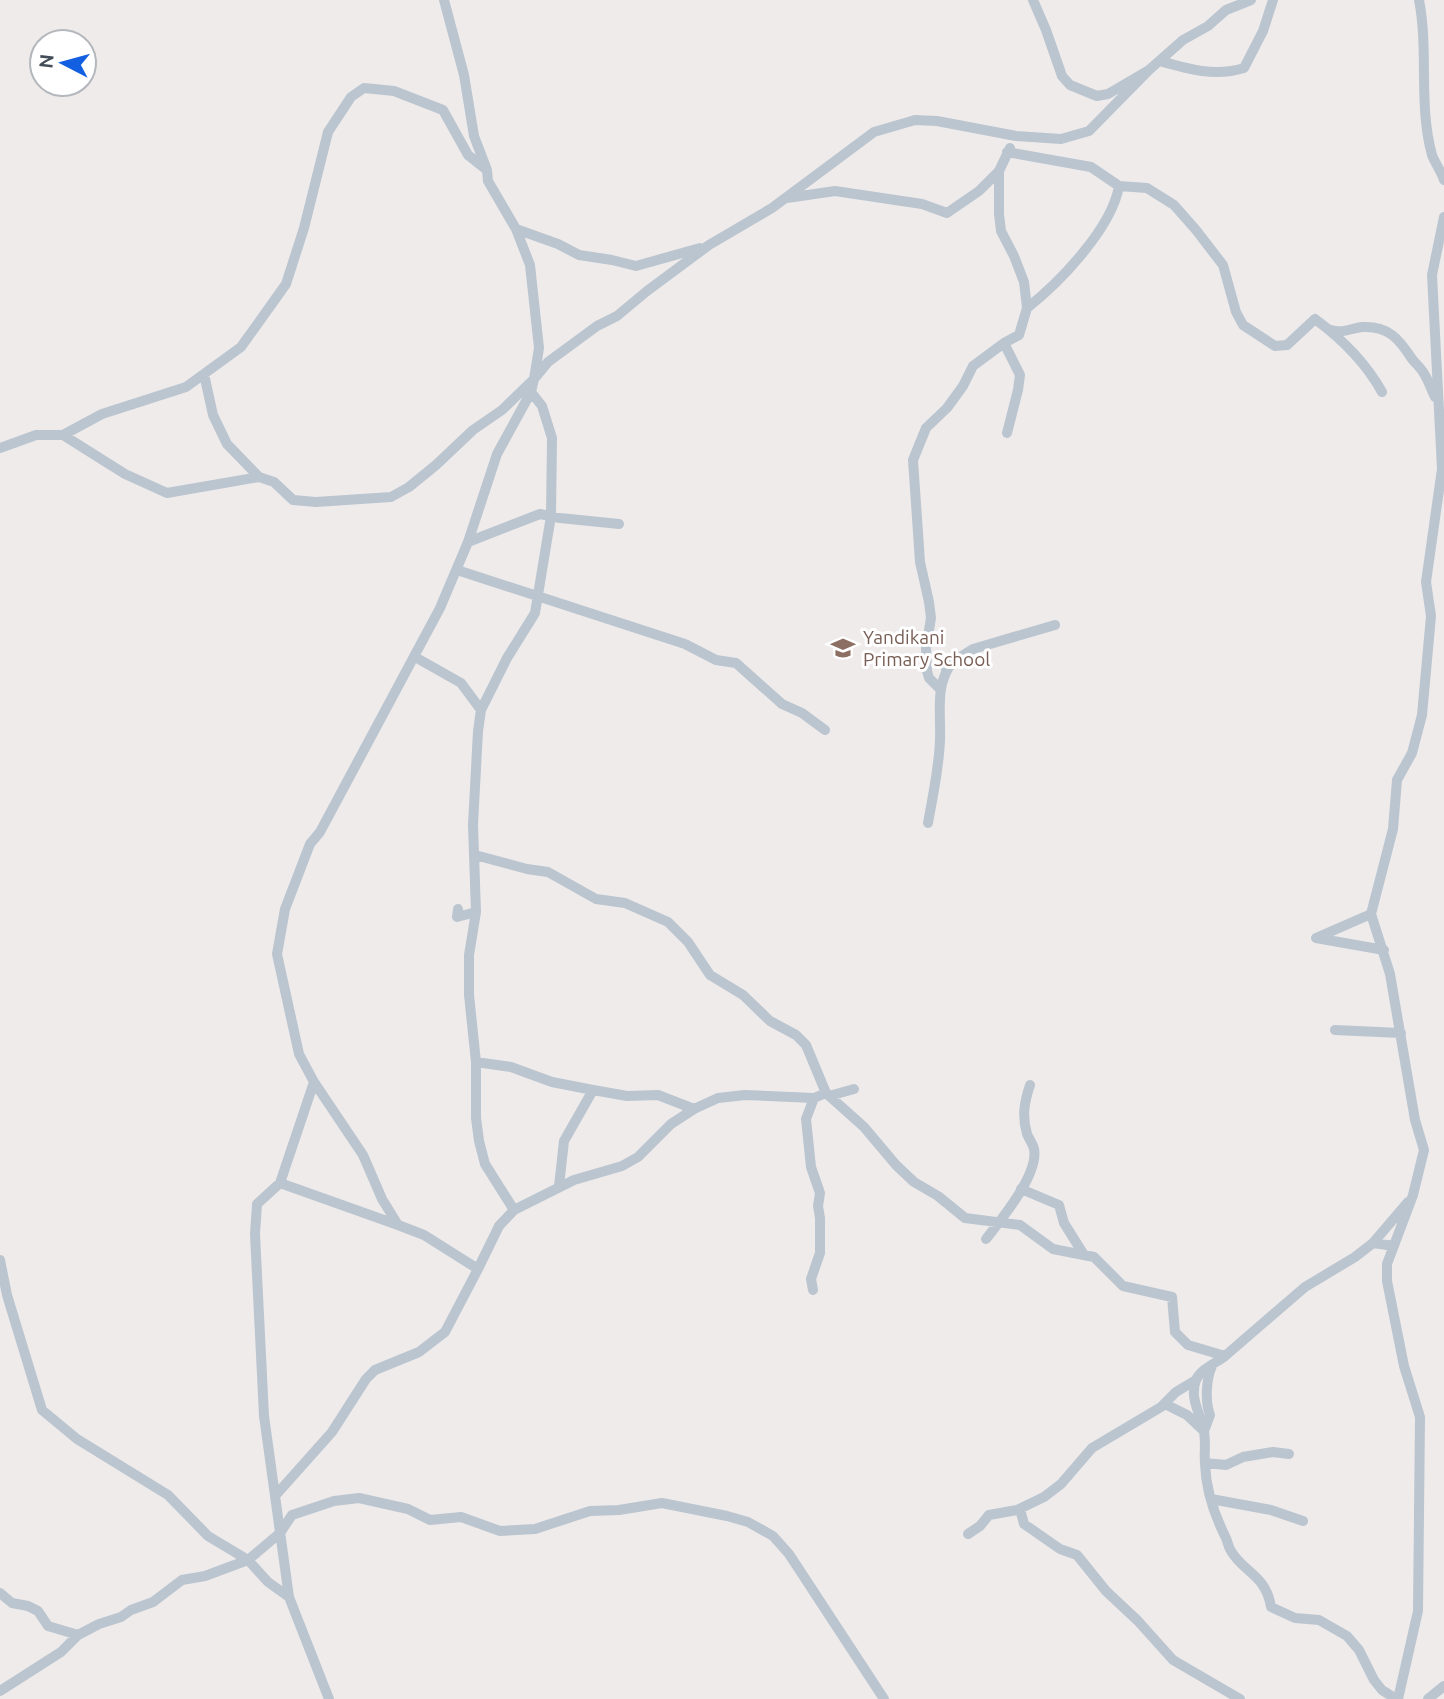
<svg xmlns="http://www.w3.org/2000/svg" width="1444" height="1699" font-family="Ubuntu,sans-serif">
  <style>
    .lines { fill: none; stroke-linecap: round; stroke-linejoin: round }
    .minor { stroke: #bbc5cf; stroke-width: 10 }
    .labels { text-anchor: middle; stroke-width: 6; stroke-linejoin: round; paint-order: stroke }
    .education-label { font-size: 19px; fill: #785e54; stroke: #fff; text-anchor: start }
  </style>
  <rect width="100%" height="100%" fill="#efebeb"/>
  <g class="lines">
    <path class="minor" d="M 444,0 L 464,75 L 474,136 L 487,170
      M 1033,0 L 1046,30 L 1062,76 L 1070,85 L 1097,96 L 1108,94 L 1149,70 L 1183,40 L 1208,26 L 1226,10 L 1251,0
      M 1419,0 C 1429,51 1418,104 1432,155 C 1435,163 1441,171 1444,180
      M 1160,61 C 1188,69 1215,77 1244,68 L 1263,31 L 1273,0
      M 1007,152 L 1091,167 L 1119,186 L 1147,188 L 1174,205 L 1196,230 L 1223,265 L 1236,312 L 1243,325 L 1275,346 L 1287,345 L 1315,319 C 1342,339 1366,363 1382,392
      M 787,198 L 835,191 L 922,204 L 947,213 L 979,191 L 999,171
      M 516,229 L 558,244 L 579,255 L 612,260 L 636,266 L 700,248
      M 1027,308 C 1060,282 1112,228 1119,186
      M 1331,330 C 1343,334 1351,328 1363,327 C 1389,326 1399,339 1412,359 C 1415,363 1420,367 1423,372 C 1428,379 1431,389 1435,397
      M 204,374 L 213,415 L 227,444 L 259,477
      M 1007,433 L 1018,390 L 1020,375 L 1004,343 L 1019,335 L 1027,308 L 1024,282 L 1014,256 L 1001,231 L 999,214 L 999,171 L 1010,148
      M 0,448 L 36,435 L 63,435 L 125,474 L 167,493 L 259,477 L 274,482 L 293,500 L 316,502 L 391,497 L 409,487 L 436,465 L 473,430 L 502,410 L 534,379 L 539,348 L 530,265 L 516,229 L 488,181 L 487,170 L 468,155 L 443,110 L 394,91 L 364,88 L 351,97 L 328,132 L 304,228 L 286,284 L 241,347 L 186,387 L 102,414 L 63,435
      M 468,542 L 540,514 L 560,518 L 619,524
      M 457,570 L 685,644 L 716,660 L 736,663 L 782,704 L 802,713 L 825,730
      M 415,657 L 461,683 L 481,710
      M 945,667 L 973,649 L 1055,625
      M 941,690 L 929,678 L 927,671 L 926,648 L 931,618 L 929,602 L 920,562 L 913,460 L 926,428 L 947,408 L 963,386 L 973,366 L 1004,343
      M 928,823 C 933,795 939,768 940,740 C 941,713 935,686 951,664
      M 475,855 L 527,869 L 548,872 L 596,899 L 625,903 L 668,922 L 688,942 L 710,975 L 743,995 L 770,1021 L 796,1035 L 806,1045 L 826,1093 L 864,1127 L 896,1165 L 914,1182 L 938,1196 L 965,1218 L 1020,1225 L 1053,1249 L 1094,1257 L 1123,1286 L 1172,1297 L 1175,1332 L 1188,1345 L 1225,1356 L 1305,1287 L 1355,1257 L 1373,1243 L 1394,1246
      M 458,909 L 457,917 L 476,912 L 473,825 L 478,731 L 481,710 L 507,658 L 535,613 L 551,516 L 552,438 L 542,406 L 531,392
      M 1316,938 L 1384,950
      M 1316,938 L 1371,914
      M 1335,1030 L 1401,1033
      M 476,1062 L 511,1067 L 552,1082 L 593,1090 L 627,1096 L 658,1095 L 694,1109
      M 314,1082 L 363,1155 L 382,1199 L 398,1225 L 424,1235 L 478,1269 L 499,1226 L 514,1210 L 485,1164 L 479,1141 L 476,1118 L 476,1062 L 469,995 L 469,955 L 476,912
      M 829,1096 L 854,1089
      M 280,1183 L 398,1225
      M 559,1186 L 564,1141 L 593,1090
      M 1021,1189 L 1059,1205 L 1064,1223 L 1084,1255
      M 514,1210 L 574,1180 L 622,1166 L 638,1157 L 671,1124 L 694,1109 L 718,1098 L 745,1095 L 814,1098 L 826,1093
      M 986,1239 C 1001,1220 1039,1174 1034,1149 C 1033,1144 1029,1139 1027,1134 C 1022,1116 1024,1103 1030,1085
      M 1373,1243 L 1408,1202
      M 0,1260 L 7,1295 L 42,1410 L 77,1439 L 168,1495 L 208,1536 L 248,1560
      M 813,1290 L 811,1279 L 820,1253 L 820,1218 L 818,1206 L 820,1193 L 811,1167 L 806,1119 L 814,1098
      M 1225,1356 C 1216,1363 1201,1369 1196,1380 C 1189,1399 1201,1414 1204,1432 C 1206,1442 1204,1454 1205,1464 C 1206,1490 1214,1514 1225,1536 C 1228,1541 1228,1547 1231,1551 C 1244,1573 1266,1575 1271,1607 L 1295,1618 L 1319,1620 L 1347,1636 L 1359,1650 L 1374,1680 L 1382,1690 L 1396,1699
      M 1165,1404 L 1187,1415 L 1204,1431 L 1210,1415 C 1205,1402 1206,1379 1212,1366
      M 1205,1463 L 1226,1465 L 1243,1457 L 1273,1452 L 1289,1454
      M 275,1496 L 332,1432 L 366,1379 L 375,1370 L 419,1352 L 445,1332 L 478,1269
      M 1211,1499 L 1271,1510 L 1303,1521
      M 1020,1509 L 1024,1524 L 1060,1549 L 1077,1555 L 1106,1591 L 1138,1621 L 1173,1660 L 1240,1699
      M 968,1534 L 980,1526 L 989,1515 L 1017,1510 L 1044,1497 L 1061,1484 L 1092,1448 L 1161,1407 L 1176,1392 L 1196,1380
      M 0,1593 L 12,1603 L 28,1606 L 38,1611 L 48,1626 L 78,1635 L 99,1624 L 121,1617 L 131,1610 L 153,1602 L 182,1580 L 205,1576 L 248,1560
      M 289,1597 L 268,1582 L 248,1560 L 280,1533 L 292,1515 L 334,1501 L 359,1498 L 408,1509 L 430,1520 L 461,1517 L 500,1531 L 535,1529 L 590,1511 L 619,1510 L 662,1503 L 727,1516 L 748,1522 L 773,1536 L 789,1554 L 884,1699
      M 0,1691 L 61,1652 L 78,1635
      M 329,1699 L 289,1597 L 264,1416 L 255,1234 L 257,1204 L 280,1183 L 314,1082 L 299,1054 L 277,954 L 285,909 L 310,844 L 320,832 L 440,608 L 468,542 L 497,454 L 531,392 L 534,379 L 548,362 L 597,326 L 617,316 L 647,291 L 709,245 L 772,208 L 874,132 L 915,120 L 937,121 L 1016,136 L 1061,139 L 1089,131 L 1149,70
      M 1398,1699 L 1418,1611 L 1420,1417 L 1404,1366 L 1387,1281 L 1387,1264 L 1413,1195 L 1424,1150 L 1415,1120 L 1390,974 L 1371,914 L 1393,829 L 1397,780 L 1412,753 L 1422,715 L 1431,616 L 1426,582 L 1442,469 L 1432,275 L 1444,217
      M 1428,1699 L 1444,1686"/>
  </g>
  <defs>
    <g id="school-bare" transform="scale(1.89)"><path d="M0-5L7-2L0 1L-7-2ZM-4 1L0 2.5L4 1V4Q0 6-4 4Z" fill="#8d6e63" stroke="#fff" stroke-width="2.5" paint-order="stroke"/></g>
  </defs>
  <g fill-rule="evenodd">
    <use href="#school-bare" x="843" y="648"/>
  </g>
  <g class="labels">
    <g class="education-label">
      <text x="863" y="644">Yandikani<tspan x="863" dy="22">Primary School</tspan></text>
    </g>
  </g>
  <g transform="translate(63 63) rotate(276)"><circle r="33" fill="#ffffff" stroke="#b4b8bd" stroke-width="2"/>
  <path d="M0-5L12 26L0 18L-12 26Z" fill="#135fe1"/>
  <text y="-10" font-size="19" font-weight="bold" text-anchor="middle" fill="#434d59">N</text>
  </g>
</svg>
